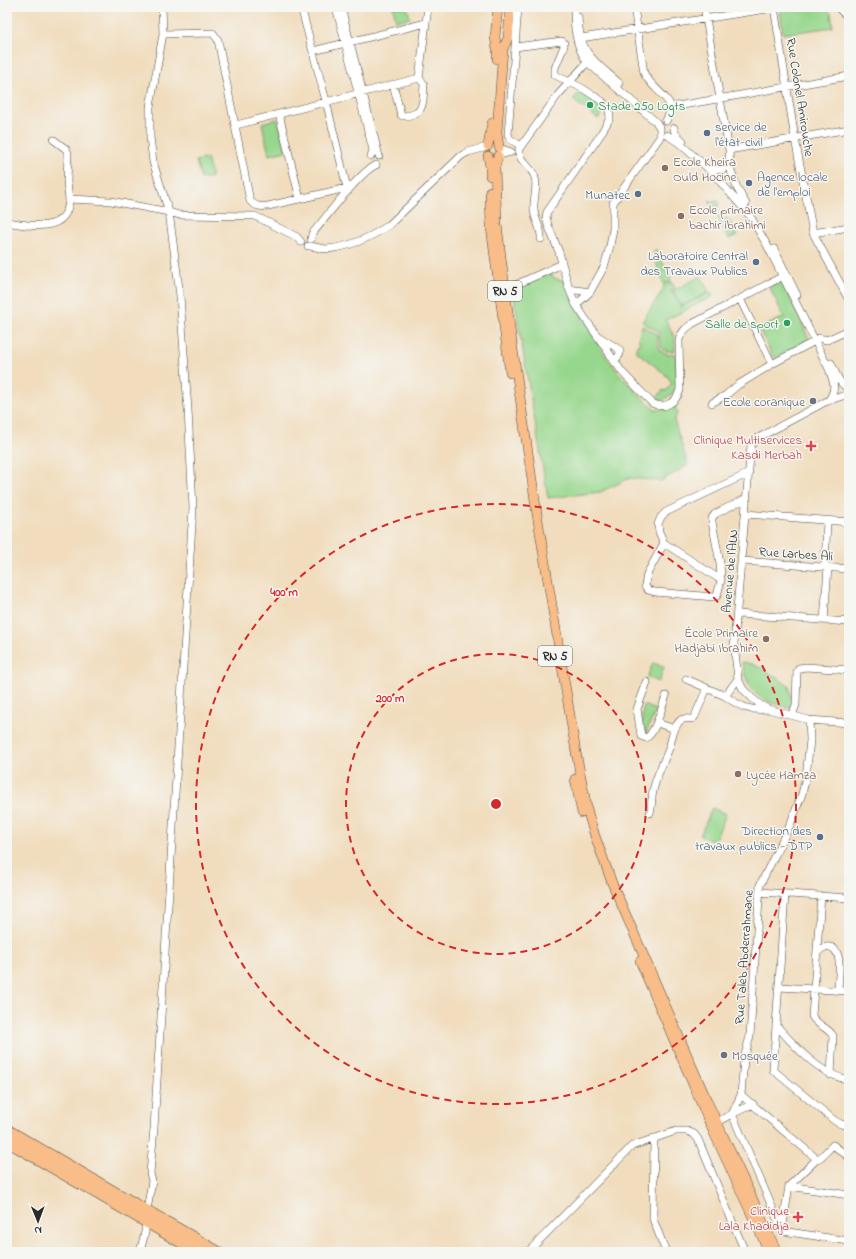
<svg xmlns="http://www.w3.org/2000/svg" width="856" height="1259" font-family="'Indie Flower',sans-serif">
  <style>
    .green { fill: #97d78d; stroke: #61815c }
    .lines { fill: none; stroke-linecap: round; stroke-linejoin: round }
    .minor-casing { stroke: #494641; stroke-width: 8 }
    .major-casing { stroke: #494641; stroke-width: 10 }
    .highway-casing { stroke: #494641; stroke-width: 12 }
    .minor { stroke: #fff; stroke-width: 7 }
    .major { stroke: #f8bd89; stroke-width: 9 }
    .highway { stroke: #f8bd89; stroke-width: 11 }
    .ring { fill: none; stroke: #d62828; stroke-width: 2; stroke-dasharray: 7 5 }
    .leisure-dot { fill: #2e9e5b; stroke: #f6f6f2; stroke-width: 1.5 }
    .service-dot { fill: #5c6f8a; stroke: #f6f6f2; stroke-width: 1.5 }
    .education-dot { fill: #8d6e63; stroke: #f6f6f2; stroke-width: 1.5 }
    .worship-dot { fill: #6b7280; stroke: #f6f6f2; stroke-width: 1.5 }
    .health-dot { fill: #e0444e; stroke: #f6f6f2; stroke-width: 1.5 }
    .labels { text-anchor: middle; stroke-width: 3; stroke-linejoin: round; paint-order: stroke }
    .shield { fill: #f6f6f2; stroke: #686867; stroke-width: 1 }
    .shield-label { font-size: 12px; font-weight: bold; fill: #2b2b2b }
    .street-label { font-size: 13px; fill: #2b2b2b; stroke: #f6f6f2 }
    .leisure-label { font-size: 13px; fill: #27864d; stroke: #f6f6f2; text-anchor: start }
    .service-label { font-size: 13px; fill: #4e5e75; stroke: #f6f6f2; text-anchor: end }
    .education-label { font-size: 13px; fill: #785e54; stroke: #f6f6f2; text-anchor: start }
    .worship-label { font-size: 13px; fill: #5b616d; stroke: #f6f6f2; text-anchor: end }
    .health-label { font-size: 13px; fill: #be3a42; stroke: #f6f6f2; text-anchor: end }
    .centre { fill: #d62828; stroke: #f6f6f2; stroke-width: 2 }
    .ring-label { font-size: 12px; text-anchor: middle; font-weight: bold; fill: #d62828; stroke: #f6f6f2; stroke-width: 3; stroke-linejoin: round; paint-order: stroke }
  </style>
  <rect width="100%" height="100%" fill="#f6f6f2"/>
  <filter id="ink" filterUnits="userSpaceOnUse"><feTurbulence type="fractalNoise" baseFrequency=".025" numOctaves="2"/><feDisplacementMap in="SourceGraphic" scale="8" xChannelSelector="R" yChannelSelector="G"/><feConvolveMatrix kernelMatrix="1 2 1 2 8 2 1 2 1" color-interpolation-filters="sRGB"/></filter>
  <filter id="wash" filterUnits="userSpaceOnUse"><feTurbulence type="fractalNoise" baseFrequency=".012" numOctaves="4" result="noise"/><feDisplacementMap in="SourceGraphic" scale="16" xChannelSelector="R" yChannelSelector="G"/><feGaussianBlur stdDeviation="0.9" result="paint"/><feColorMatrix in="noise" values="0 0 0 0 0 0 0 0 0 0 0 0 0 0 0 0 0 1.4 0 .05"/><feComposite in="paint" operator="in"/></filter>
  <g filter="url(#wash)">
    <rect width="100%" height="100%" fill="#f1ddbe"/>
    <path class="green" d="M 393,7 L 407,7 L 410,18 L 396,21 Z
      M 780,7 L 824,7 L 831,13 L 833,27 L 783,34 Z
      M 581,90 L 606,109 L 598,119 L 573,100 Z
      M 277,119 L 286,151 L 269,155 L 262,123 Z
      M 207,158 L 212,177 L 201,179 L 196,161 Z
      M 709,200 L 713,202 L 718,201 L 719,204 C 715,209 716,214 721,218 L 728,219 L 737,235 L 729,239 Z
      M 656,249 L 672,282 L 663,283 L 653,253 Z
      M 549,272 L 554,278 L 564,281 C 580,310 594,341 614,367 C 626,383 641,396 655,410 L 664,409 L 674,405 L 678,413 L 674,420 L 688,465 L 661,481 L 630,478 L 600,492 L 548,498 L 513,293 L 517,289 Z
      M 701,276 L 709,292 L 681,306 L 673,291 Z
      M 783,282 L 809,339 L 775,358 L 773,357 L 759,329 L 784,317 L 769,286 Z
      M 663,284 L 673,284 L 675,288 L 671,290 L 680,307 L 711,292 L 713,296 L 666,320 L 675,338 L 675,351 L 667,351 L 661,348 L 659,332 L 642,322 L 664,288 Z
      M 642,326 L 657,334 L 659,350 L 667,354 L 675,354 C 675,367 681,389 668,397 C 664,399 661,401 656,399 L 663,390 L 666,391 L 672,383 L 666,375 L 636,351 L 640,341 L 638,339 Z
      M 742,662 C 757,663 776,677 789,686 L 792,702 L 790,708 C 761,702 747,693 742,662 Z
      M 653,663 L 664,667 L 659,682 L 647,677 Z
      M 644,705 L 656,710 L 646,733 C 641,727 641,713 644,705 Z
      M 712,808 L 726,814 L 714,842 L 700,836 Z"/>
  </g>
  <g filter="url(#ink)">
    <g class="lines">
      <g class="minor-casing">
        <path id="minor" d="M 162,7 L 163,34 L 150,107 L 150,137 L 153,162 L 169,212 L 179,215 L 255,216 L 297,237 L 301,242
          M 301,7 L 326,101 L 347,188
          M 336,7 L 373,150 L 371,156
          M 341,7 L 379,156
          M 574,7 C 574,27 575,45 587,62 L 656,122 L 660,128
          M 634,7 L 644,73 C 649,86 671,98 671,109
          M 704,7 L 729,150 L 730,168 L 737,188 L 746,204
          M 774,7 L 795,139 L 813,233 L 849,300
          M 837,7 L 849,18
          M 578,17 C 579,53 594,61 619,83
          M 163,34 L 213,33 L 218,40 L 250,201 C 256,207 261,207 268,206 L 347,188 L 348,191
          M 581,38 L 774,8
          M 515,47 L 518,7
          M 313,51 L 426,23
          M 393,84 L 401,115 L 403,116 C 407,116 412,115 416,113 C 425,109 423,92 424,84 L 419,78
          M 279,114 L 300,199
          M 666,121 L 672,108 L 677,106 L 849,76
          M 236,125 L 419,78 L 428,7
          M 674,128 L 675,133 L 683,141
          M 667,135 L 679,143 L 710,170 L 750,216 L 767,245 L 829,369 C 834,383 837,389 828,401
          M 54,140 L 66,149 L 68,153 L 67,182 L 69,199 L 111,201 L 169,212 L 180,296 L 188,410 L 193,508 L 154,1128 L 150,1173 L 152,1181 L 147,1210
          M 521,146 L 510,139 L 508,134 L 515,47 L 562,41 L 564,43 L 564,46 L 555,68 L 555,75 L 582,88 L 602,101 L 609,109 L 610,118 L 599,137 L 547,212 L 546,216 L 548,225 L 559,252 L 569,289 L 576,305 L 622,372 L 652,403 C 664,410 676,403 680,390 L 679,340 C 681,332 686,328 692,324 L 787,274
          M 729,150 L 849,129
          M 499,155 L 511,152 L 499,148
          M 713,167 C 722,172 727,169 730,160
          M 7,222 C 30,226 68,234 69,199
          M 813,233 L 849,227
          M 311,239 L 312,234 C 324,220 361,170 376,165
          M 541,239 C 542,228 534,220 534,209 C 533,199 538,187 535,178 C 533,167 517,161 519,149 L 558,95 L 591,58
          M 308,246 C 314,246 320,249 327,249 C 350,247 370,238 389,225 L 461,156 L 468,152 L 487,147
          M 774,249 L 797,295
          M 569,289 L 590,292
          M 506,294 L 511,287 L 562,264
          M 849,297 L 849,284
          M 740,299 L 772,364
          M 576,305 L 590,292 L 604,267 L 610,246 L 613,229 L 613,203 L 660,137 L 660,130
          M 598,336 L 620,350 L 620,354 L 614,362
          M 819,338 L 827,340 L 849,330
          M 831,363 C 836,373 839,385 849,388
          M 849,394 L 827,401 L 758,438 L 751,445 L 734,644 L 738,679 L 743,689 L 752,698 L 762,706 L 768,709 L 809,720 L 849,723
          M 712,403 L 726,395 L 738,385 L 772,364 L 815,341
          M 747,498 L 715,514 L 712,518 L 712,522 L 720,563 L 721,580 L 664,543 L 659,532 L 658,524 L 661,517 L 666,512 L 749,473
          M 745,514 L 849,522
          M 664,543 L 647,574 L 645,586 L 648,590 L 655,592 L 714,597 L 717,596 L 721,580
          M 742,561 L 849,569
          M 825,567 L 827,520
          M 738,614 L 849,622
          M 824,620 L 828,568
          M 686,679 L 725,696 L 738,679
          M 647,682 L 637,709 L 641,736 L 646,738 C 656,733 662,706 666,696
          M 725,696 C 741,707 748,711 768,709
          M 792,715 L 796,705 L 797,672 L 799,668 L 806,667 L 849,670
          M 809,720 L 810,740 L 806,777 L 802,794 L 790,825 L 760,885 L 750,1036 L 744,1059 L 741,1095 L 817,1159 L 821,1157 L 833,1145 L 849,1157
          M 657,723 L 675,729
          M 650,813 C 652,808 651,804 652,798 C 653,782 662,766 668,751 C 672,742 672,727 681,720 C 684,718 689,719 693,719 L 695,716 L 707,688
          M 759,892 L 849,898
          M 785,894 L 773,1070 L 835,1121 L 841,1124 L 849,1126
          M 821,896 L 812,1016 C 817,1026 828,1027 833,1036 L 831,1075
          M 817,953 C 821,949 824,946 830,947 C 844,950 838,979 838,990
          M 779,987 L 849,991
          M 776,1025 C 793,1044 822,1078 849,1079
          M 753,1104 L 732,1114 L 782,1230
          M 717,1122 L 732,1114 L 741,1095
          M 654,1138 L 653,1219 L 666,1252
          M 789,1186 L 817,1159
          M 849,1195 L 789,1186 L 782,1231 L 849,1241
          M 140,1252 L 145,1232 L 146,1220
          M 528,1252 L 632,1146 L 676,1131 L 687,1131 L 694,1134 L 698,1139 L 745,1252"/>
      </g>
      <g class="major-casing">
        <path id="major" d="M 497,59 L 497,49 L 495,37 L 498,7
          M 488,146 L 492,123
          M 499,147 L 497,132 L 503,49 L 508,38 L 510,7
          M 488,156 L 490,166 L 490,176
          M 498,156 L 495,167 L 497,225 L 511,336 L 537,514 L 576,752 L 588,813 L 595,836 L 612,883 L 708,1103 L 777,1252
          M 490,191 L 491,227 L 510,373
          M 575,779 L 582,813
          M 640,961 L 714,1133 L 769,1252"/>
      </g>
      <g class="highway-casing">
        <path id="highway" d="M 7,1130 L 218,1252
          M 7,1141 L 198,1252"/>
      </g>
      <use href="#minor" class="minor"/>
      <use href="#major" class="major"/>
      <use href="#highway" class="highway"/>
    </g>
  </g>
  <g class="ring">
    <circle cx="496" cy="804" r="150"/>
    <circle cx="496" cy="804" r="300"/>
  </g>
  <g class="leisure-dot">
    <circle cx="590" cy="105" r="4"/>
    <circle cx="787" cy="323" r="4"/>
  </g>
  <g class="service-dot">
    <circle cx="707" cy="133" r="4"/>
    <circle cx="749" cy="183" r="4"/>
    <circle cx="638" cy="194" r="4"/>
    <circle cx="756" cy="262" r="4"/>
    <circle cx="820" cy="837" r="4"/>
  </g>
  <g class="education-dot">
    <circle cx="665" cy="168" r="4"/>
    <circle cx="681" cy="216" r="4"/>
    <circle cx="766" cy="639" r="4"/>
    <circle cx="738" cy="774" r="4"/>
  </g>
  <g class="worship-dot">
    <circle cx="813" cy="401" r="4"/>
    <circle cx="724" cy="1055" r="4"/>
  </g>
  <g class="health-dot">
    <path d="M809 440h4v4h4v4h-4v4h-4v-4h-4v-4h4z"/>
    <path d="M796 1211h4v4h4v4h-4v4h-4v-4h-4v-4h4z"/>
  </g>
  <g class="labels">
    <g class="shield">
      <rect x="488" y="281" width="34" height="20" rx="3"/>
      <rect x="538" y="646" width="34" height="20" rx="3"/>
    </g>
    <g class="shield-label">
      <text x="505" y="295">RN 5</text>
      <text x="555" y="660">RN 5</text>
    </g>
    <g class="street-label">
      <text transform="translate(801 97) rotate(81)" y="5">Rue Colonel Amirouche</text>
      <text transform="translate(796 553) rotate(4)" y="5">Rue Larbes Ali</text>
      <text transform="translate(729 571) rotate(-85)" y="5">Avenue de l'ALN</text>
      <text transform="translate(743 957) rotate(-86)" y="5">Rue Taleb Abderrahmane</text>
    </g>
    <g class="leisure-label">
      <text x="598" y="110">Stade 250 Logts</text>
      <text x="779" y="328" text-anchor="end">Salle de sport</text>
    </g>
    <g class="service-label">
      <text x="715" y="131" text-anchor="start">service de<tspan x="715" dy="15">l'état-civil</tspan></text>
      <text x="757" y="181" text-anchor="start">Agence locale<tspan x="757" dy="15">de l'emploi</tspan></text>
      <text x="630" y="199">Munatec</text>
      <text x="748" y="260">Laboratoire Central<tspan x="748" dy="15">des Travaux Publics</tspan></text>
      <text x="812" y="835">Direction des<tspan x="812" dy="15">travaux publics - DTP</tspan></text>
    </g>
    <g class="education-label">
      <text x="673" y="166">Ecole Kheira<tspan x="673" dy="15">Ould Hocine</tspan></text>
      <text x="689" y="214">Ecole primaire<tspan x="689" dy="15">bachir ibrahimi</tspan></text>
      <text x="758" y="637" text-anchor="end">École Primaire<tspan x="758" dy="15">Hadjabi Ibrahim</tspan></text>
      <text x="746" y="779">Lycée Hamza</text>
    </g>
    <g class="worship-label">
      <text x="805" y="406">Ecole coranique</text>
      <text x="732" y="1060" text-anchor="start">Mosquée</text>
    </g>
    <g class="health-label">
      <text x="802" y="444">Clinique Multiservices<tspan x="802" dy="15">Kasdi Merbah</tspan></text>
      <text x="789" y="1215">Clinique<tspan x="789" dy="15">Lala Khadidja</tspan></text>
    </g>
  </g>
  <circle cx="496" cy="804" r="6" class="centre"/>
  <g class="ring-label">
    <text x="284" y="596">400 m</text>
    <text x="390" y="702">200 m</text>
  </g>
  <rect width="856" height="1259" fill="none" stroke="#f6f6f2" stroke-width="24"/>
  <g transform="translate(38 1221) rotate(179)" stroke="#f6f6f2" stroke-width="3" paint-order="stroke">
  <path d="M0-3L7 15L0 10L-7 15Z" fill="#2b2b2b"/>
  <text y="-6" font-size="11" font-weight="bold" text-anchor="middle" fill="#2b2b2b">N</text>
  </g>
</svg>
